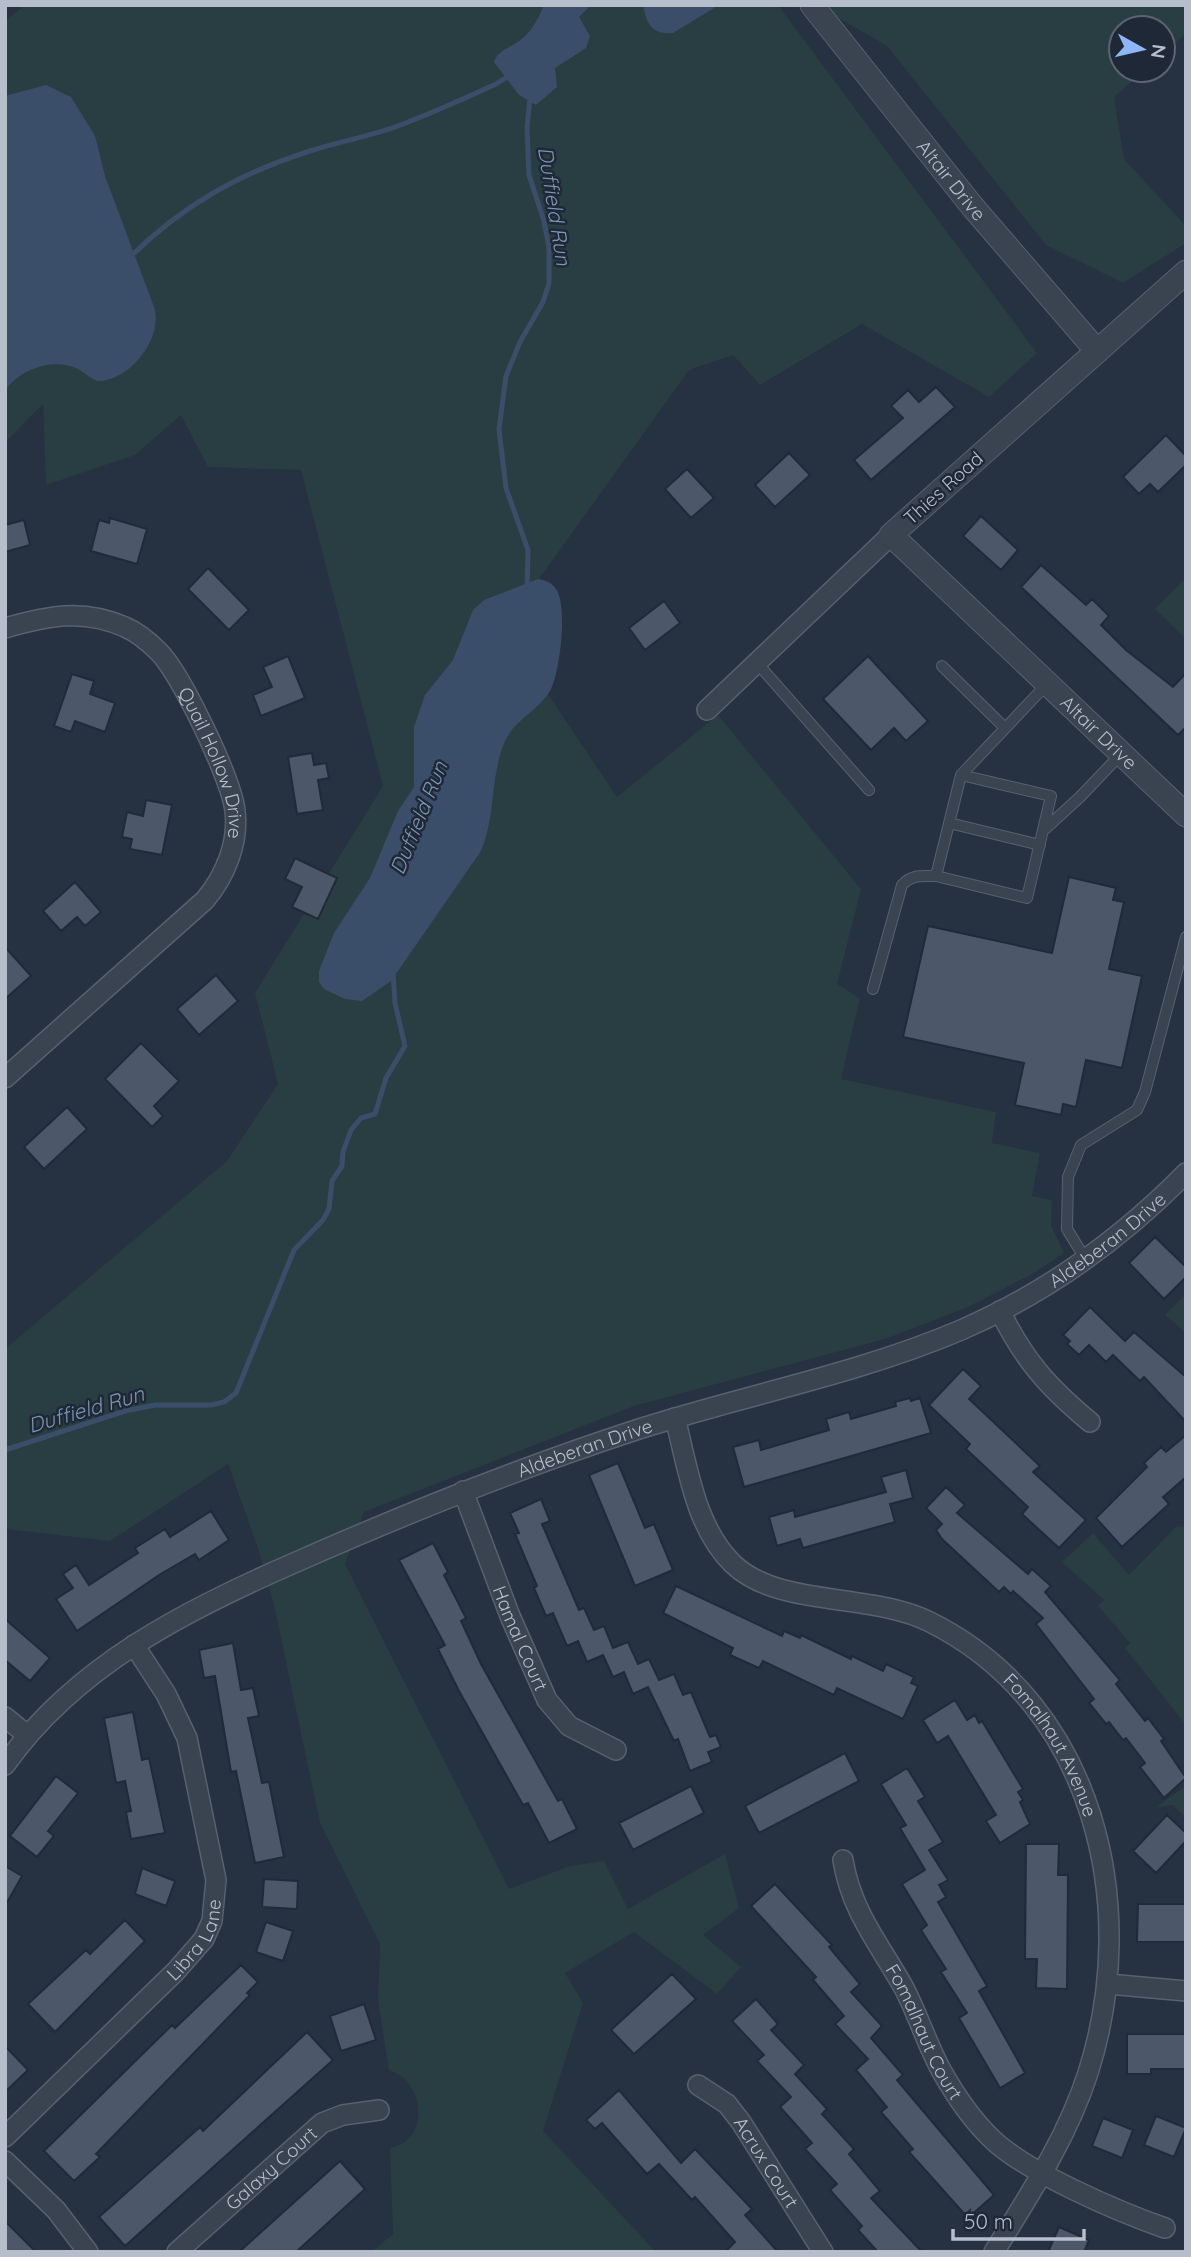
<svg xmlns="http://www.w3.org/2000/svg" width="1191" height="2257" font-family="Quicksand,sans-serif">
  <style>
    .green { fill: #283e42 }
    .water { fill: #3b4e69 }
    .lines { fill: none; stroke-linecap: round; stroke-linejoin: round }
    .stream { stroke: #3b4e69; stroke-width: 5 }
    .building { fill: #4c586a; stroke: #212a38; stroke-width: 2 }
    .service-casing { stroke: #58616e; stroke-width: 12 }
    .minor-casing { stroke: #58616e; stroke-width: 22 }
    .tertiary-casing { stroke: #58616e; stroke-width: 25 }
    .service { stroke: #3a4350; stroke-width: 10 }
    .minor { stroke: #3a4350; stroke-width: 19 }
    .tertiary { stroke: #3a4350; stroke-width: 23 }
    .labels { text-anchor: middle; stroke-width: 5; stroke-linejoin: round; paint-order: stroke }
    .street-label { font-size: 19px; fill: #b7becb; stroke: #1f2836 }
    .water-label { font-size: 21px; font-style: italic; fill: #7e94b2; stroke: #1f2836 }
  </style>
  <rect width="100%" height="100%" fill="#263141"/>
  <path class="green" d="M 25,5 L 778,5 L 1037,353 L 989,397 L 862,324 L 760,385 L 733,355 L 689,370 L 539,579 L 548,694 L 617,797 L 718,715 L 861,889 L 837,984 L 860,998 L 841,1079 L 996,1112 L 992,1143 L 1040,1153 L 1032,1196 L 1052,1200 L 1051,1225 L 1064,1253 L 1036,1272 L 968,1307 L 885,1339 L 634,1406 L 364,1512 L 345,1564 L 509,1889 L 570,1866 L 604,1861 L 628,1909 L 725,1854 L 739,1908 L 703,1935 L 741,1967 L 717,1994 L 634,1932 L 565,1973 L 583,2003 L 543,2131 L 656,2252 L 371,2252 L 393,2234 L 390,2148 C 431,2140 425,2081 389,2070 L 378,2000 L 380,1944 L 320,1823 L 274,1605 L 259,1551 L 228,1464 L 110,1541 L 5,1529 L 5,1349 L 227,1161 L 278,1084 L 255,993 L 383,786 L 301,470 L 208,467 L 181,415 L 135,455 L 46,485 L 43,404 L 5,443 L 5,21 Z
    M 816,5 L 1186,5 L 1186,33 L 1163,54 L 1163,28 L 1121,28 L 1121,70 L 1145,70 L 1114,97 L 1124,159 L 1186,226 L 1186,243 L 1123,283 L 1046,245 L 887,46 Z
    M 1186,577 L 1186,639 L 1155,609 Z
    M 1186,1294 L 1186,1333 L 1165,1315 Z
    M 1177,1526 L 1186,1527 L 1186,1725 L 1125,1648 L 1130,1643 L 1098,1606 L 1104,1600 L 1062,1562 L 1093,1533 L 1129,1575 Z
    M 1186,1786 L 1186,1818 L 1173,1805 L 1156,1807 Z"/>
  <path class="water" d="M 544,5 L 591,5 L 579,17 L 590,36 L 586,48 L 555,68 L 557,87 L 536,105 L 519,95 L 494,62 C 498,49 513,47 523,38 C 533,29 539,17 544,5 Z
    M 643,5 L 719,5 L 673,33 C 653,35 646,24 643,5 Z
    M 46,85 L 71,97 L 95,136 L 105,176 L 154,307 C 164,338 129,382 97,381 C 90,378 85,373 78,369 C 54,357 19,369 5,391 L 5,96 Z
    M 538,579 C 545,580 551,582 556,589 C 568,606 560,671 551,689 C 540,710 515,719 505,741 C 490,775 496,816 481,851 L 391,981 L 362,1001 L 345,999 L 324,989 L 319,982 L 319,971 L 334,933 L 370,878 L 398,811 L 414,787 L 414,727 L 425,695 L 453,660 L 473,610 L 484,600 Z"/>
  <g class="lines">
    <path class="stream" d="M 129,258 C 183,205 238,174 310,151 C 341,141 373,136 403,124 C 434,112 466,98 496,84 L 510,75
      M 527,588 L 528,550 L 506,488 L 499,429 L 506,376 L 520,342 L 543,302 L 549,283 L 549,248 L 544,221 L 529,175 L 527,128 L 530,98
      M 5,1450 L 125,1411 L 155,1405 L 211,1405 L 224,1402 L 236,1393 L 294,1250 L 323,1220 L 329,1209 L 332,1181 L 342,1166 L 343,1152 L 351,1130 L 361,1118 L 375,1114 L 386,1078 L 405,1046 L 395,1003 L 393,973"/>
  </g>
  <path class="building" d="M 936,387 L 955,407 L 871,480 L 854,460 L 903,418 L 891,406 L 908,390 L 919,402 Z
    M 1166,435 L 1186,456 L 1186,465 L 1158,492 L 1150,484 L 1139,494 L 1123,477 Z
    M 789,453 L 810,475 L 775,507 L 755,485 Z
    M 687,469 L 714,498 L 691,518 L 665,489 Z
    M 981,516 L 1018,550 L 1001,570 L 963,536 Z
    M 110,518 L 147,529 L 137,564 L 91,551 L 99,520 L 109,523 Z
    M 24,520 L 30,545 L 5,552 L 5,525 Z
    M 1041,565 L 1086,605 L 1092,599 L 1109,616 L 1101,625 L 1126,650 L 1173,687 L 1186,673 L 1186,727 L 1178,735 L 1021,587 Z
    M 208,568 L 249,610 L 229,630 L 188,589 Z
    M 664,601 L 680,623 L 645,650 L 629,628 Z
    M 288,656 L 305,698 L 261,716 L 253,695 L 272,687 L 263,667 Z
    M 868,656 L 928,721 L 906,741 L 894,728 L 871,750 L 823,699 Z
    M 72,674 L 94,681 L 90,694 L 115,703 L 105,732 L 75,721 L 71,732 L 54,726 Z
    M 312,753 L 314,765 L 326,763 L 329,778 L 318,780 L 323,810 L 297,814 L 288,757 Z
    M 146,800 L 172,805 L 162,855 L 130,849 L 132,839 L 122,837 L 127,812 L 143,816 Z
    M 295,858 L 337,878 L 318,919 L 292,907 L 302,887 L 285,879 Z
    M 1069,877 L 1116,888 L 1113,900 L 1124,902 L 1109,969 L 1142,976 L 1122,1068 L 1086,1060 L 1076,1107 L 1063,1104 L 1061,1115 L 1015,1105 L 1024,1063 L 903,1037 L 928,926 L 1052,953 Z
    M 75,882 L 101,912 L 85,926 L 77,917 L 61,931 L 43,911 Z
    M 5,947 L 31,976 L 5,999 Z
    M 216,975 L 238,1001 L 199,1035 L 177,1009 Z
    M 141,1043 L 179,1081 L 154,1106 L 163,1116 L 152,1127 L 105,1079 Z
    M 67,1107 L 87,1129 L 44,1169 L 24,1147 Z
    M 1155,1237 L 1186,1267 L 1186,1277 L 1164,1299 L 1129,1263 Z
    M 1090,1307 L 1125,1341 L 1134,1332 L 1186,1377 L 1186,1422 L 1144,1377 L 1140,1381 L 1113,1355 L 1106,1362 L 1089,1345 L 1079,1355 L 1067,1344 L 1070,1341 L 1063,1335 Z
    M 963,1369 L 981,1386 L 969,1399 L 1040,1466 L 1033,1472 L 1086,1520 L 1059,1548 L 1022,1514 L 1028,1507 L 966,1449 L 970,1444 L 929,1405 Z
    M 910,1398 L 911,1401 L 920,1398 L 931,1433 L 744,1487 L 733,1447 L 759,1440 L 761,1450 L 829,1430 L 826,1419 L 849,1412 L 851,1419 L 896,1406 L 895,1402 Z
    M 1186,1435 L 1186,1477 L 1163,1497 L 1169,1504 L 1122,1547 L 1096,1518 L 1147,1467 L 1144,1463 L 1161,1447 L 1166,1452 Z
    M 618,1463 L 645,1528 L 654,1524 L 673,1570 L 635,1586 L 589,1475 Z
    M 906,1470 L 913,1498 L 890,1504 L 895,1522 L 803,1548 L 800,1539 L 777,1546 L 769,1517 L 794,1510 L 795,1517 L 886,1492 L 881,1477 Z
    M 946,1487 L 965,1505 L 957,1513 L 1028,1574 L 1032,1569 L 1051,1586 L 1045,1592 L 1120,1680 L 1116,1684 L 1145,1721 L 1148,1718 L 1164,1739 L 1161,1741 L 1186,1778 L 1164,1798 L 1140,1767 L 1145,1763 L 1126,1738 L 1123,1740 L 1109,1722 L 1106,1724 L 1089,1703 L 1094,1699 L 1036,1624 L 1043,1618 L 1013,1591 L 1011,1594 L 1004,1587 L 999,1592 L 942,1539 L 936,1530 L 942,1524 L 926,1508 Z
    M 541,1499 L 550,1521 L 542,1524 L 579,1610 L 584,1608 L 594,1630 L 604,1626 L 613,1648 L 628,1642 L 638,1664 L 649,1659 L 659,1680 L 674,1674 L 683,1695 L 691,1692 L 710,1737 L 716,1735 L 721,1747 L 708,1752 L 712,1762 L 690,1771 L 678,1739 L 674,1741 L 648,1687 L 633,1694 L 624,1672 L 613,1677 L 603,1655 L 587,1662 L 578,1641 L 567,1646 L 553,1613 L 546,1616 L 534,1588 L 537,1586 L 515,1534 L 519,1533 L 510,1513 Z
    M 211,1511 L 229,1540 L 199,1560 L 195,1554 L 159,1575 L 77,1631 L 56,1599 L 73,1588 L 63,1574 L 76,1565 L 89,1585 L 138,1553 L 135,1548 L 165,1529 L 170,1537 Z
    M 433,1543 L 448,1572 L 444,1575 L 466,1618 L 461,1621 L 481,1664 L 558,1801 L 562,1799 L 577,1829 L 549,1843 L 528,1803 L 523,1805 L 459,1691 L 438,1649 L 445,1645 L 399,1560 Z
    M 676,1586 L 782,1636 L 784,1631 L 800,1638 L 801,1635 L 851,1659 L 852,1656 L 883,1671 L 886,1664 L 914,1677 L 911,1683 L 918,1686 L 903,1719 L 837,1688 L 834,1695 L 763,1661 L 759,1668 L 730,1655 L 733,1648 L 663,1613 Z
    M 5,1619 L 50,1658 L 30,1681 L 5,1660 Z
    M 233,1643 L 241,1690 L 253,1688 L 259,1716 L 248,1718 L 262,1783 L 269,1782 L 284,1857 L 255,1863 L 236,1771 L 231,1772 L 215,1676 L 204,1678 L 199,1650 Z
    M 955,1700 L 967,1720 L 975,1715 L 979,1723 L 982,1721 L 1023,1789 L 1018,1792 L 1023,1800 L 1020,1802 L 1030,1824 L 1000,1843 L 986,1821 L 996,1815 L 948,1736 L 937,1743 L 923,1720 Z
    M 133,1712 L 142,1760 L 149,1758 L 165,1833 L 131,1839 L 126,1812 L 131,1811 L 125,1781 L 116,1783 L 104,1718 Z
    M 845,1753 L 859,1781 L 759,1833 L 745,1806 Z
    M 907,1768 L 925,1797 L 918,1801 L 943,1842 L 929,1850 L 948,1880 L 939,1885 L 946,1897 L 938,1902 L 987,1986 L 979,1991 L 1025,2073 L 1000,2088 L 959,2018 L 967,2013 L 941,1972 L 946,1969 L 921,1930 L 927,1925 L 902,1884 L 925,1870 L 900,1828 L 906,1825 L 881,1784 Z
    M 56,1776 L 78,1793 L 48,1831 L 54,1836 L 37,1857 L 10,1836 Z
    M 691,1786 L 704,1813 L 633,1850 L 619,1823 Z
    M 1167,1815 L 1186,1833 L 1186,1841 L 1156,1873 L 1133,1851 Z
    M 1026,1844 L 1059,1844 L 1058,1875 L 1068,1875 L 1067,1989 L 1036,1988 L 1037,1959 L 1025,1959 Z
    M 5,1866 L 22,1876 L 5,1906 Z
    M 142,1868 L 175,1881 L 166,1906 L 135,1894 Z
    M 264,1879 L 298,1881 L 297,1909 L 262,1907 Z
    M 775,1884 L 832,1945 L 829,1947 L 860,1984 L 851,1992 L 882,2026 L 871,2038 L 903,2075 L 897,2080 L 994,2195 L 968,2218 L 909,2152 L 913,2149 L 881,2112 L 887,2107 L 856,2070 L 868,2059 L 835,2024 L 844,2016 L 813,1980 L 816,1977 L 751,1906 Z
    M 1138,1904 L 1186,1904 L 1186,1942 L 1137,1942 Z
    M 125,1920 L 145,1941 L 55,2032 L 28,2004 L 86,1950 L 90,1954 Z
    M 266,1922 L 293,1931 L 283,1961 L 256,1952 Z
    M 241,1965 L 258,1982 L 247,1993 L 250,1995 L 96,2154 L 100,2157 L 74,2181 L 44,2151 L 172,2025 L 175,2028 Z
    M 672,1974 L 696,1999 L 634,2054 L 611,2030 Z
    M 756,1999 L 778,2024 L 771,2030 L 804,2065 L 795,2074 L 827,2109 L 822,2114 L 854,2149 L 849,2154 L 880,2191 L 871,2198 L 922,2252 L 878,2252 L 858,2230 L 862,2226 L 830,2190 L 837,2184 L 805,2149 L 812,2143 L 780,2107 L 791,2097 L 757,2061 L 764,2055 L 732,2021 Z
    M 364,2004 L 376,2040 L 341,2051 L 330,2016 Z
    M 307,2032 L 333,2060 L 125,2246 L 99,2217 L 200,2127 L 203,2131 Z
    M 1127,2034 L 1186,2034 L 1186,2069 L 1151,2069 L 1151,2074 L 1127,2074 Z
    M 5,2046 L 28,2070 L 5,2092 Z
    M 619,2090 L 681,2163 L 695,2149 L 752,2209 L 745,2215 L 778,2252 L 725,2252 L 735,2242 L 695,2197 L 692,2200 L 659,2164 L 647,2174 L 602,2123 L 595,2129 L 586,2120 Z
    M 1156,2116 L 1186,2128 L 1174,2157 L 1144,2145 Z
    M 1103,2118 L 1133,2130 L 1122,2158 L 1092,2146 Z
    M 340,2161 L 365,2189 L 296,2252 L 239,2252 Z
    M 5,2221 L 36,2252 L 5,2252 Z
    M 1059,2227 L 1089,2240 L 1084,2252 L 1048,2252 Z"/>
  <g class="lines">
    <g class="service-casing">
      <path id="service" d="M 757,663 L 869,790
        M 942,666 L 1005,728
        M 961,775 L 1051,796 L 1027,898 L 936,876 L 961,775 L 1047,684
        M 949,823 L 1040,845
        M 1045,829 L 1080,797 L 1121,754
        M 873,989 L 902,885 C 912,874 922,876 936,876
        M 1086,1260 L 1067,1229 L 1068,1177 L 1081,1145 L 1137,1110 L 1145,1092 L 1186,937"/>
    </g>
    <g class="minor-casing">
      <g id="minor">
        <path id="s1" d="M 5,628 C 47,616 83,608 125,627 C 137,632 150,643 159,652 C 181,674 232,780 235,811 C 239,843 225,876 205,900 L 5,1078"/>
        <path d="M 707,710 L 891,535"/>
        <path d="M 1000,1311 C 1024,1360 1048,1387 1090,1422"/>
        <path id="s2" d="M 675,1418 C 688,1468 695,1527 733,1564 C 779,1608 871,1592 930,1622 C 1096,1705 1141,1907 1088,2073 C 1067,2138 1030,2194 994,2252"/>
        <path id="s3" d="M 463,1491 L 510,1616 L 547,1700 L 569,1726 L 616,1750"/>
        <path d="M 5,1717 L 27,1735"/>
        <path id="s4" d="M 5,1765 C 75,1666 186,1610 294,1563 C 407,1513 522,1467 639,1429 C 745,1395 858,1374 961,1330 C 1046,1293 1121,1239 1186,1173"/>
        <path id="s5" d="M 843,1860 C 851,1911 880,1945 904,1988 C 918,2015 927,2044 941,2070 C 955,2095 971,2119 992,2139 C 1026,2172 1119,2212 1165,2228"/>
        <path d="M 1108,1984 L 1186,1991"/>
        <path id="s6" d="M 698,2085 L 727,2104 L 741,2122 L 823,2252"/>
        <path id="s7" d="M 5,2137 L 176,1971 L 204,1939 L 212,1921 L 216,1880 L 187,1738 L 166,1694 L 134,1645"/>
        <path d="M 5,2161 L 56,2210 L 88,2252"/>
        <path id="s8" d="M 177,2252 L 322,2123 L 343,2115 L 379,2110"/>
      </g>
    </g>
    <g class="tertiary-casing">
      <g id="tertiary">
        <path id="s9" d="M 812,5 L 972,206 L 1097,351"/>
        <path id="s10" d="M 1186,272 L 891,535 L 1186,815"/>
      </g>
    </g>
    <use href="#service" class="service"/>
    <use href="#minor" class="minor"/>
    <use href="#tertiary" class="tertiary"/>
  </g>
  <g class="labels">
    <g class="street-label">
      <text dy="7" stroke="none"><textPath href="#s9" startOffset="224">Altair Drive</textPath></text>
      <text transform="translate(943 488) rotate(-42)" y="7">Thies Road</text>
      <text dy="7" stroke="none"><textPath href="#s10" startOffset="682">Altair Drive</textPath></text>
      <text dy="7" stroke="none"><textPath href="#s1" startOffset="290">Quail Hollow Drive</textPath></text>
      <text dy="7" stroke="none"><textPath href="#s4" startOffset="1237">Aldeberan Drive</textPath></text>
      <text dy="7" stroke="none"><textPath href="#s4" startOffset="670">Aldeberan Drive</textPath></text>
      <text dy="7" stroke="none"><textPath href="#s3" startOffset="158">Hamal Court</textPath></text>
      <text dy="7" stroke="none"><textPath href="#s2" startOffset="544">Fomalhaut Avenue</textPath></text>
      <text dy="7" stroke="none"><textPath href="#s7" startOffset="276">Libra Lane</textPath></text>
      <text dy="7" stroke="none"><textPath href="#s5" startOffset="191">Fomalhaut Court</textPath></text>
      <text dy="7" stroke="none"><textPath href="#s6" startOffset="105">Acrux Court</textPath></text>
      <text dy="7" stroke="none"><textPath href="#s8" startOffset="126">Galaxy Court</textPath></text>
    </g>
    <g class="water-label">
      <text transform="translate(554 206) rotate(81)" y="7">Duffield Run</text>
      <text transform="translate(419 818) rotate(-68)" y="7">Duffield Run</text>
      <text transform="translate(86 1410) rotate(-16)" y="7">Duffield Run</text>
    </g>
  </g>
  <rect width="1191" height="2257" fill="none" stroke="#b7becb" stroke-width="14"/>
  <g transform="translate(1142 49) rotate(98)"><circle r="33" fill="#1f2836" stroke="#5c6472" stroke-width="2"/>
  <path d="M0-5L12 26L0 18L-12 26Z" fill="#8eb6f8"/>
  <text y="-10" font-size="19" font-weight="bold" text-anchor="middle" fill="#b7becb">N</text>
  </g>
  <path d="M953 2229v10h131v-10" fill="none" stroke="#b7becb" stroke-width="3.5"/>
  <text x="964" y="2229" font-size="21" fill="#b7becb" stroke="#1f2836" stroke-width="5" paint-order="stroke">50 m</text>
</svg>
